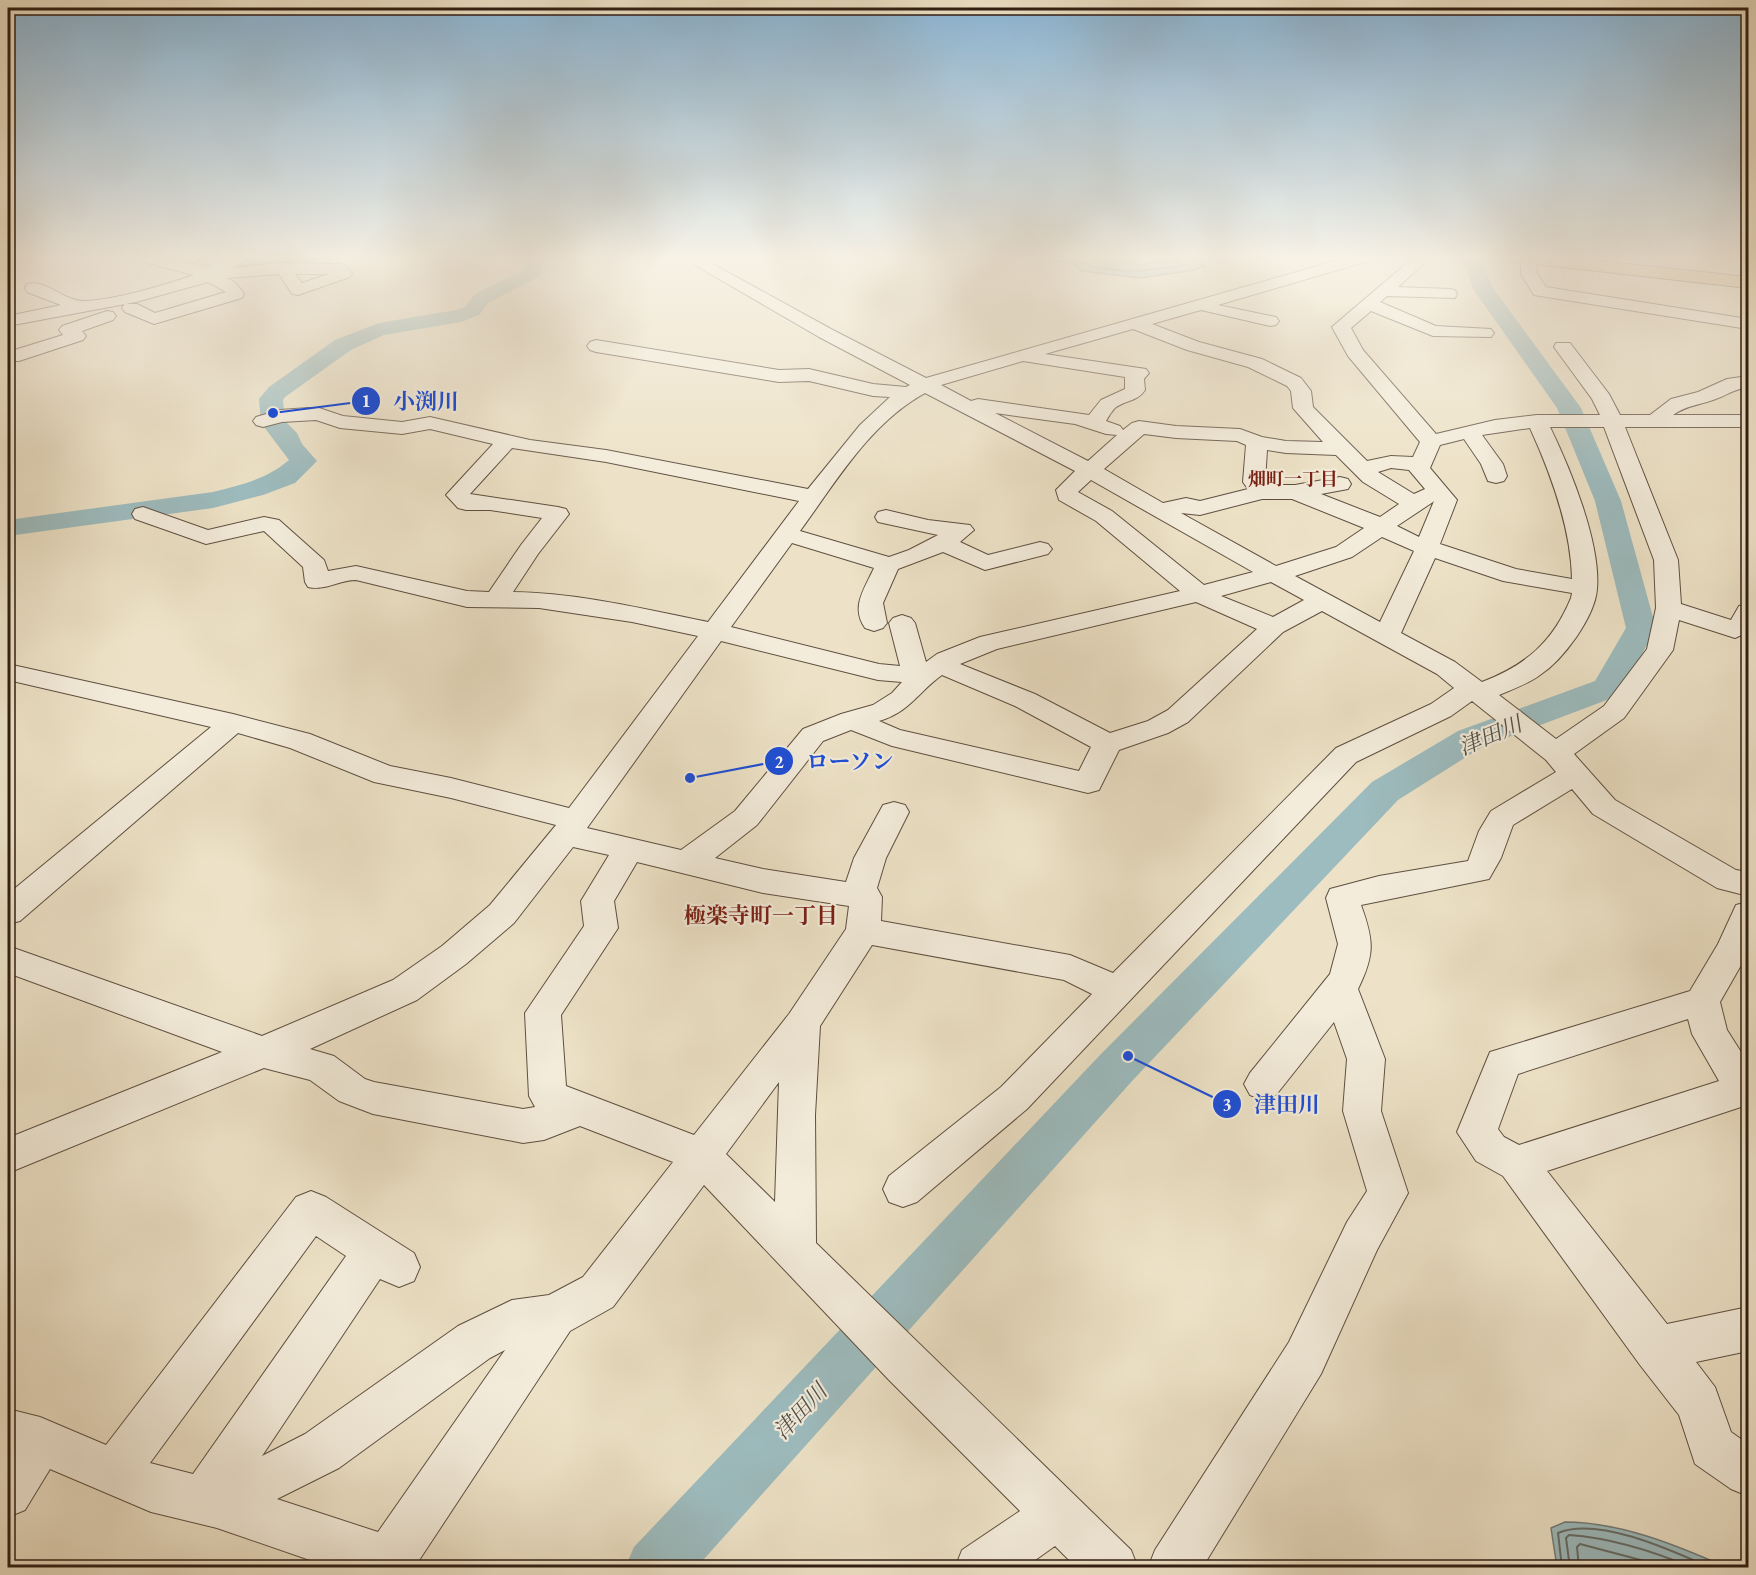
<svg xmlns="http://www.w3.org/2000/svg" width="1756" height="1575" font-family="'EB Garamond','Noto Serif JP',serif">
  <style>
    .water { fill: #9dbcbf; stroke: #717d7a; stroke-width: 1.5 }
    .lines { fill: none; stroke-linecap: round; stroke-linejoin: round }
    .shore-far1 { stroke: #666d69; stroke-width: 1.5 }
    .shore { stroke: #666d69; stroke-width: 2 }
    .river { fill: #9dbcbf; fill-rule: evenodd }
    .minor-casing { stroke: #5f4f40; stroke-width: 2 }
    .major-casing { stroke: #301e13; stroke-width: 2 }
    .minor { fill: #f3ecdb; fill-rule: evenodd }
    .major { fill: #e6c184; fill-rule: evenodd }
    .labels { text-anchor: middle; stroke-width: 4.5; stroke-linejoin: round; paint-order: stroke }
    .far-neighbourhood-label { font-size: 18px; font-weight: bold; fill: #7a1f14; stroke: #f3ecdb }
    .water-label { font-size: 22px; font-style: italic; fill: #514d47; stroke: #f3ecdb }
    .neighbourhood-label { font-size: 22px; font-weight: bold; fill: #7a1f14; stroke: #f3ecdb }
    .leader { fill: none; stroke: #1d4ed8; stroke-width: 2 }
    .callout-dot { fill: #1d4ed8; stroke: #f3ecdb; stroke-width: 2 }
    .mark-label { font-size: 18px; text-anchor: middle; font-weight: bold; fill: #fff }
    .callout-label { font-size: 22px; text-anchor: middle; font-weight: bold; fill: #1d4ed8; stroke: #f3ecdb; stroke-width: 4.5; stroke-linejoin: round; paint-order: stroke }
  </style>
  <rect width="100%" height="100%" fill="#ede2c7"/>
  <filter id="stains"><feTurbulence type="fractalNoise" baseFrequency=".00333" numOctaves="4"/><feColorMatrix values="0 0 0 0 .2 0 0 0 0 .09 0 0 0 0 .02 0 0 0 .5 -.17"/></filter>
  <radialGradient id="worn" r=".72"><stop offset=".6" stop-color="#630" stop-opacity="0"/><stop offset="1" stop-color="#630" stop-opacity=".3"/></radialGradient>
  <path class="water" d="M 250,257 L 337,257 L 244,266 L 235,264 Z
    M 1047,257 L 1192,257 L 1205,266 L 1195,270 L 1140,278 L 1081,271 L 1072,263 L 1049,260 Z
    M 1565,1522 C 1620,1522 1676,1545 1726,1567 L 1557,1567 L 1551,1528 Z"/>
  <g class="lines">
    <path class="shore-far1" d="M 1070,257 C 1105,277 1149,271 1188,265 L 1189,257
      M 1085,257 L 1140,265 L 1181,257"/>
    <path class="shore" d="M 1562,1568 L 1558,1533 C 1598,1516 1673,1551 1711,1568
      M 1570,1568 L 1566,1538 L 1569,1535 C 1612,1538 1653,1551 1693,1568
      M 1579,1568 L 1577,1547 L 1580,1544 L 1671,1568"/>
    <path class="river" d="M 523,257 L 541,257 L 545,264 L 539,277 L 489,302 L 479,315 L 461,322 L 384,335 L 351,350 L 285,397 L 283,400 L 285,421 L 297,433 L 302,444 L 317,461 L 295,483 L 263,495 L 213,508 L 8,536 L 8,520 L 213,492 C 241,485 267,479 289,460 L 261,423 L 259,399 L 269,387 L 335,340 L 379,323 L 456,310 L 465,307 L 475,294 L 523,270 L 525,264 Z
      M 1462,257 L 1480,257 L 1493,288 L 1581,408 L 1621,501 L 1656,628 L 1624,688 L 1620,695 L 1482,747 L 1398,800 L 1133,1080 L 696,1568 L 625,1568 L 634,1547 L 1101,1054 L 1372,782 L 1458,731 L 1595,681 L 1626,628 L 1595,501 L 1557,408 L 1473,289 Z"/>
    <g class="minor-casing">
      <path id="minor" d="M 134,257 L 160,257 L 208,267 L 229,257 L 249,257 L 247,260 L 232,268 L 283,263 L 340,264 L 346,266 L 352,274 L 350,277 L 298,295 L 292,294 L 279,274 L 227,278 C 235,282 239,286 244,294 L 242,298 L 154,324 L 125,312 L 122,308 L 125,304 L 137,304 L 155,313 L 226,292 L 208,282 L 136,302 L 8,326 L 8,316 L 61,305 L 27,292 L 25,288 L 27,284 C 47,279 65,302 84,301 C 115,300 165,285 194,275 L 136,260 ZM 295,274 L 329,274 L 302,283 Z
        M 681,257 L 700,257 L 831,329 L 926,378 L 1349,257 L 1374,257 L 1372,260 L 1218,305 L 1276,317 L 1279,321 L 1276,325 L 1270,326 L 1201,310 L 1152,324 L 1199,342 L 1262,359 L 1301,378 L 1311,391 L 1313,407 L 1367,461 L 1391,456 L 1413,457 L 1420,442 L 1348,356 L 1332,327 L 1414,257 L 1431,257 L 1398,287 L 1449,289 L 1455,290 L 1457,294 L 1455,298 L 1387,296 L 1380,302 L 1436,326 L 1491,329 L 1494,333 L 1491,337 L 1433,336 L 1371,311 L 1351,328 L 1363,350 L 1436,434 L 1495,420 L 1537,415 L 1600,415 L 1592,399 L 1554,347 L 1556,343 L 1570,343 L 1609,394 L 1620,415 L 1650,415 L 1671,399 L 1698,392 L 1727,379 L 1748,376 L 1748,388 C 1735,388 1726,396 1713,400 C 1699,405 1685,406 1673,415 L 1748,415 L 1748,427 L 1625,427 L 1678,560 L 1681,604 L 1731,620 L 1739,606 L 1748,604 L 1748,632 L 1735,638 L 1679,620 L 1673,650 L 1624,718 L 1574,754 L 1615,800 L 1736,870 L 1748,872 L 1748,896 L 1717,888 L 1593,814 L 1572,789 L 1513,825 L 1501,858 L 1489,879 L 1361,905 C 1374,941 1375,954 1358,989 L 1385,1059 L 1381,1111 L 1408,1193 L 1377,1250 L 1321,1374 L 1202,1568 L 1148,1568 L 1155,1550 L 1289,1342 L 1347,1222 L 1367,1191 L 1343,1111 L 1347,1059 L 1334,1022 L 1276,1095 L 1263,1100 L 1250,1095 L 1244,1084 L 1250,1073 L 1330,974 L 1338,944 L 1326,898 L 1330,889 L 1379,876 L 1468,861 L 1479,831 L 1491,811 L 1556,772 L 1546,760 L 1472,701 L 1451,716 L 1356,762 L 1027,1109 L 917,1202 L 903,1207 L 889,1202 L 883,1189 L 889,1176 L 1001,1087 L 1092,994 L 1064,980 L 872,945 L 820,1026 L 815,1115 L 816,1243 L 1131,1550 L 1138,1568 L 1077,1568 L 1055,1546 L 1024,1568 L 955,1568 L 962,1550 L 1020,1511 L 889,1380 L 704,1185 L 613,1307 L 570,1331 L 414,1568 L 333,1568 L 217,1528 L 151,1512 L 50,1469 L 25,1510 L 8,1517 L 8,1409 L 40,1417 L 106,1445 L 296,1197 L 311,1191 L 326,1197 L 414,1253 L 420,1267 L 414,1281 L 399,1287 L 380,1279 L 262,1456 L 305,1434 L 458,1326 L 512,1300 L 549,1295 L 583,1277 L 673,1162 L 580,1126 L 544,1140 L 523,1143 L 373,1114 L 339,1101 L 310,1080 L 264,1068 L 8,1173 L 8,1138 L 222,1052 L 8,973 L 8,946 L 262,1036 L 393,980 L 442,946 L 490,905 L 556,825 L 451,798 L 374,782 L 290,748 L 238,733 L 20,921 L 8,924 L 8,894 L 211,727 L 8,680 L 8,664 L 233,714 L 310,734 L 390,766 L 451,778 L 569,808 L 698,636 L 632,622 L 539,608 L 467,607 L 356,580 C 339,580 325,591 308,587 L 305,582 L 303,567 L 264,531 L 206,544 L 135,519 L 132,514 L 135,509 L 143,507 L 208,530 L 264,517 L 279,520 L 324,560 L 328,571 L 356,566 L 467,591 L 489,592 L 521,545 L 542,518 L 490,510 L 466,510 L 458,508 L 446,495 L 493,444 L 430,429 L 402,434 L 340,428 L 316,420 L 282,422 L 263,427 L 256,425 L 253,421 L 256,417 L 280,410 L 308,408 L 319,408 L 343,416 L 402,422 L 430,417 L 530,440 L 606,450 L 808,489 L 860,425 L 890,397 L 873,396 L 809,381 L 779,382 L 596,352 L 590,350 L 587,346 L 590,342 L 596,340 L 779,370 L 809,369 L 873,384 L 906,387 L 910,385 L 819,337 ZM 1133,329 L 1187,350 L 1248,367 L 1287,386 L 1291,391 L 1293,408 L 1323,442 L 1286,441 L 1262,437 L 1240,429 L 1176,426 L 1139,421 L 1132,423 L 1123,430 L 1120,426 L 1106,421 C 1108,417 1112,411 1115,408 C 1125,400 1137,402 1145,390 L 1144,379 L 1149,373 L 1146,369 L 1045,354 ZM 1023,361 L 1125,377 L 1125,389 L 1101,400 L 1089,415 L 978,399 L 971,401 L 941,385 ZM 925,393 L 1075,471 L 1056,490 L 1059,500 L 1096,521 L 1180,591 L 980,637 L 937,654 L 926,662 L 915,623 L 911,618 L 902,615 L 893,618 L 889,623 L 900,666 L 879,664 L 731,627 L 792,543 L 874,568 C 865,588 850,607 865,628 L 874,631 L 883,628 L 887,623 L 883,603 L 898,569 L 943,552 L 985,570 L 1048,554 L 1052,549 L 1048,544 L 1040,542 L 988,555 L 960,542 L 974,530 L 970,525 L 928,520 L 886,510 L 878,512 L 875,517 L 878,522 L 938,535 L 909,550 L 889,557 L 800,531 C 836,482 870,423 925,393 ZM 995,413 L 1075,424 L 1106,434 L 1117,435 L 1088,461 ZM 1550,427 L 1604,427 L 1654,560 L 1656,608 L 1647,649 L 1604,706 L 1556,739 L 1499,695 C 1513,689 1528,684 1540,675 C 1563,660 1595,617 1597,589 C 1601,543 1570,468 1550,427 ZM 1530,428 C 1551,474 1571,528 1572,579 L 1516,569 L 1440,544 L 1457,500 L 1430,468 L 1440,445 L 1464,439 L 1481,464 L 1488,481 L 1496,483 L 1504,481 L 1507,476 L 1503,464 L 1482,435 ZM 1144,434 L 1176,438 L 1237,441 L 1246,445 L 1243,482 L 1248,489 L 1200,501 L 1186,498 L 1163,503 L 1104,469 ZM 512,448 L 606,462 L 799,501 L 708,622 C 644,609 579,593 513,592 L 538,554 L 569,514 L 566,509 L 558,507 L 470,494 ZM 1267,450 L 1286,453 L 1336,455 L 1363,482 L 1399,504 L 1380,517 L 1321,494 L 1348,489 L 1351,484 L 1348,479 L 1340,477 L 1295,485 L 1268,485 L 1265,481 ZM 1391,468 L 1409,470 L 1425,489 L 1414,494 L 1378,472 ZM 1091,480 L 1253,572 L 1204,585 L 1112,511 L 1078,492 ZM 1262,499 L 1292,499 L 1364,528 L 1336,547 L 1276,566 L 1181,513 L 1200,515 ZM 1434,501 L 1419,537 L 1397,526 L 1433,502 ZM 1382,537 L 1414,551 L 1380,622 L 1295,576 L 1352,557 ZM 1435,558 L 1503,581 L 1572,593 L 1571,598 C 1553,642 1526,665 1482,682 L 1455,662 L 1401,633 ZM 1271,582 L 1304,600 L 1273,617 L 1221,596 ZM 1196,602 L 1257,629 L 1168,710 L 1148,721 L 1110,733 L 1035,694 L 960,664 L 997,649 ZM 1322,611 L 1437,674 L 1454,688 L 1431,704 L 1336,748 L 1113,973 L 1070,955 L 881,921 L 882,897 L 877,888 L 886,858 L 909,812 L 905,805 L 894,802 L 883,805 L 854,858 L 846,882 L 763,869 L 715,858 L 757,825 L 823,741 L 851,730 L 892,746 L 1088,793 L 1099,790 L 1119,750 L 1168,733 L 1188,722 L 1283,632 ZM 721,641 L 878,680 L 902,682 L 892,693 L 873,705 L 841,714 L 803,729 L 735,811 L 681,850 L 587,828 ZM 942,675 L 1015,706 L 1091,747 L 1079,771 L 900,730 L 879,721 C 910,712 918,692 942,675 ZM 573,847 L 609,855 L 581,901 L 584,926 L 525,1013 L 529,1096 L 535,1107 L 523,1109 L 374,1082 L 365,1079 L 334,1056 L 310,1049 L 417,1000 L 466,964 L 514,923 ZM 637,862 L 763,893 L 849,906 L 846,929 L 789,1014 L 694,1135 L 566,1086 L 561,1015 L 618,928 L 614,901 ZM 779,1082 L 775,1202 L 726,1154 ZM 316,1236 L 346,1256 L 193,1474 L 150,1463 ZM 505,1350 L 378,1532 L 277,1499 L 339,1468 L 490,1358 Z
        M 1521,257 L 1535,257 L 1537,274 L 1546,287 L 1748,319 L 1748,329 L 1534,295 L 1521,274 Z
        M 107,311 L 113,312 L 116,316 L 113,320 L 82,331 L 86,336 L 83,340 L 19,361 L 8,361 L 8,352 L 63,335 L 59,330 L 62,326 Z
        M 1748,902 L 1748,953 L 1720,1002 L 1727,1030 L 1748,1063 L 1748,1107 L 1744,1106 L 1547,1171 L 1667,1324 L 1748,1307 L 1748,1351 L 1696,1362 L 1715,1387 L 1731,1432 L 1748,1444 L 1748,1496 L 1731,1489 L 1695,1464 L 1679,1415 L 1640,1365 L 1503,1176 L 1476,1161 L 1457,1132 L 1490,1052 L 1690,991 L 1718,944 L 1736,905 ZM 1688,1019 L 1692,1034 L 1719,1081 L 1519,1145 L 1504,1137 L 1498,1129 L 1518,1074 Z"/>
    </g>
    <g class="major-casing">
      <path id="major" d="M 1509,257 L 1563,257 L 1748,277 L 1748,288 L 1518,262 L 1512,261 Z"/>
    </g>
    <use href="#minor" class="minor"/>
    <use href="#major" class="major"/>
  </g>
  <linearGradient id="sky" x2="0" y2="1"><stop stop-color="#8ab7d8"/><stop offset="0.54" stop-color="#f7f2e6"/><stop offset="1" stop-color="#f7f2e6" stop-opacity="0"/></linearGradient>
  <rect width="1756" height="477" fill="url(#sky)"/>
  <g class="labels">
    <g class="far-neighbourhood-label">
      <text x="1293" y="485">畑町一丁目</text>
    </g>
    <g class="water-label">
      <text transform="translate(1490 735) rotate(-23)" y="8">津田川</text>
      <text transform="translate(800 1411) rotate(-47)" y="8">津田川</text>
    </g>
    <g class="neighbourhood-label">
      <text x="761" y="923">極楽寺町一丁目</text>
    </g>
  </g>
  <path class="leader" d="M273 413L366 401M690 778L779 761M1128 1056L1227 1104"/>
  <g class="callout-dot">
    <circle cx="273" cy="413" r="6"/>
    <circle cx="690" cy="778" r="6"/>
    <circle cx="1128" cy="1056" r="6"/>
    <circle cx="366" cy="401" r="15"/>
    <circle cx="779" cy="761" r="15"/>
    <circle cx="1227" cy="1104" r="15"/>
  </g>
  <g class="mark-label">
    <text x="366" y="407">1</text>
    <text x="779" y="768">2</text>
    <text x="1227" y="1111">3</text>
  </g>
  <g class="callout-label">
    <text x="426" y="409">小渕川</text>
    <text x="850" y="769">ローソン</text>
    <text x="1287" y="1112">津田川</text>
  </g>
  <rect width="1756" height="1575" fill="none" stroke="#ede2c7" stroke-width="30"/>
  <rect x="9" y="9" width="1738" height="1557" fill="none" stroke="#301e13" stroke-width="3"/>
  <rect x="15" y="15" width="1726" height="1545" fill="none" stroke="#301e13" stroke-width="1.5"/>
  <rect width="100%" height="100%" filter="url(#stains)"/>
  <rect width="100%" height="100%" fill="url(#worn)"/>
</svg>
